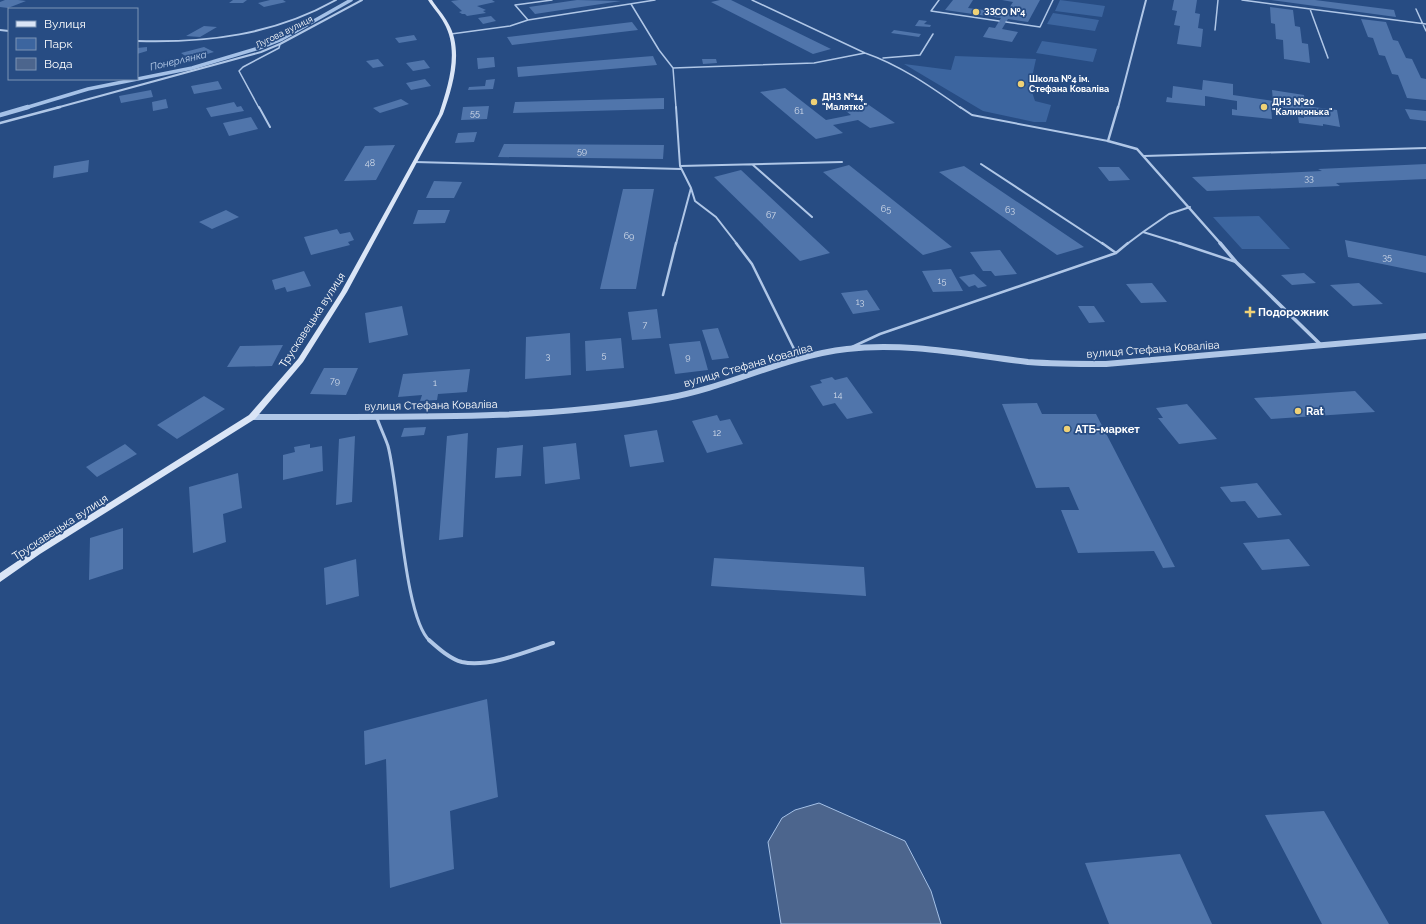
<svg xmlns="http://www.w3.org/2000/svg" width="1426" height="924" font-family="Raleway,sans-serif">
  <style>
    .green { fill: #3c659f }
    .water { fill: #4c658d; stroke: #a5c1e7 }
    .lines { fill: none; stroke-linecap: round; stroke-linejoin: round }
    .stream-far1 { stroke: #a5c1e7; stroke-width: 3.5 }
    .stream { stroke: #a5c1e7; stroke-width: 4.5 }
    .building { fill: #5075ab }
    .service-far4 { stroke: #b0c7e7; stroke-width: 1.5 }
    .service-far3 { stroke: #b0c7e7; stroke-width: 2 }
    .service-far2 { stroke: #b0c7e7; stroke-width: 2.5 }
    .service-far1 { stroke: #b0c7e7; stroke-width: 3 }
    .service { stroke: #b0c7e7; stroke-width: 4 }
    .minor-far2 { stroke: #b0c7e7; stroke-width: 2 }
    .minor-far1 { stroke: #b0c7e7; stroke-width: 2.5 }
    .minor { stroke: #b0c7e7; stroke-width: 3.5 }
    .tertiary { stroke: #b0c7e7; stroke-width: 6 }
    .secondary { fill: #dae5f6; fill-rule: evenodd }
    .poi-dot { fill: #efd176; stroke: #274c83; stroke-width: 1.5 }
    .labels { text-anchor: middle; stroke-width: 3.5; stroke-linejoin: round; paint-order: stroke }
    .far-poi-label { font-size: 9px; font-weight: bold; fill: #fff; stroke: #274c83; text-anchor: start }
    .far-street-label { font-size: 9px; fill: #fff; stroke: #274c83 }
    .number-label { font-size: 9px; fill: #d3dcea }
    .far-water-label { font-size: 10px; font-style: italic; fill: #bcd1ee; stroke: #274c83 }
    .poi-label { font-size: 11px; font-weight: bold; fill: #fff; stroke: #274c83; text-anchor: start }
    .street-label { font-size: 11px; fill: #fff; stroke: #274c83 }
  </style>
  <rect width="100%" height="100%" fill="#274c83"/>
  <path class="green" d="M 1060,0 L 1105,6 L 1102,17 L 1055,11 Z
    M 1053,13 L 1099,20 L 1095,31 L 1047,24 Z
    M 1042,41 L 1097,49 L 1093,62 L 1036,53 Z
    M 955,56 L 1036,59 L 1030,86 L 1035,101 L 1051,105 L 1046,122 L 1034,122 L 983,111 L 904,64 L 951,70 Z
    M 1259,216 L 1290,249 L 1242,249 L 1213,217 Z"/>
  <path class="water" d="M 819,803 L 905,841 L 931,891 L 941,924 L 781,924 L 768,842 L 782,818 L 795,810 Z"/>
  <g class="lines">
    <path class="stream-far1" d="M 25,108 L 88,89 L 192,68 L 259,48 L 282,39 L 351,0"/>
    <path class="stream" d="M 0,115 L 28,107"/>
  </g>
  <path class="building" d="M 5,0 L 18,0 L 26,1 L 8,8 L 0,7 L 0,2 Z
    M 233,0 L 247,0 L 243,3 L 229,3 Z
    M 270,0 L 283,0 L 286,2 L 264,7 L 258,3 Z
    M 459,0 L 492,0 L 495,2 L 477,6 L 486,10 L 483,11 L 486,13 L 467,16 L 465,14 L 462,14 L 459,12 L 462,11 L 451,1 Z
    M 577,0 L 621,1 L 535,14 L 529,7 Z
    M 720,0 L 731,0 L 831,49 L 813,54 L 711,2 Z
    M 953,0 L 973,0 L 968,8 L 1006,13 L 1013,2 L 1002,0 L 1040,0 L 1028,22 L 1008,19 L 1002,29 L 1018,32 L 1012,42 L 983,37 L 989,27 L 995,28 L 1001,18 L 945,10 Z
    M 1174,0 L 1197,0 L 1195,13 L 1200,14 L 1198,28 L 1203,29 L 1201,47 L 1177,44 L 1180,26 L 1174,25 L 1177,11 L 1172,10 Z
    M 1271,0 L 1315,0 L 1394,10 L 1396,17 Z
    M 1270,7 L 1293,10 L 1295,26 L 1300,27 L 1302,43 L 1308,44 L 1310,63 L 1284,59 L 1283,40 L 1276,39 L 1275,24 L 1271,23 Z
    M 491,16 L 496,21 L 483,24 L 478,18 Z
    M 1361,19 L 1386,22 L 1393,40 L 1398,41 L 1406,58 L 1412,59 L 1421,78 L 1426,79 L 1426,100 L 1407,98 L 1398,75 L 1392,74 L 1385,56 L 1379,55 L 1373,38 L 1368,37 Z
    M 919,20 L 927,21 L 924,24 L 931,25 L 930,27 L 915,26 Z
    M 632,22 L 638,30 L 512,45 L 507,37 Z
    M 204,26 L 217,27 L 200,37 L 186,36 Z
    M 894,30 L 921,34 L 919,37 L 891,33 Z
    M 414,35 L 417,40 L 399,43 L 395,38 Z
    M 147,47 L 147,51 L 137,54 L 137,48 Z
    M 204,47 L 214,52 L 190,59 L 181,53 Z
    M 653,56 L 657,65 L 518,77 L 517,67 Z
    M 494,57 L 495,67 L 478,69 L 477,58 Z
    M 378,59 L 384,66 L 373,68 L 366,61 Z
    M 702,59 L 716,59 L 717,63 L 703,64 Z
    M 424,60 L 430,68 L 413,71 L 406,63 Z
    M 425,79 L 431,86 L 411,90 L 406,83 Z
    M 495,79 L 493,89 L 468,90 L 469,87 L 485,86 L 486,80 Z
    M 1203,80 L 1233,84 L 1233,95 L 1273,101 L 1272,90 L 1304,95 L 1305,106 L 1337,110 L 1340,127 L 1323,124 L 1323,126 L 1299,123 L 1298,117 L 1304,118 L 1303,111 L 1271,106 L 1272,119 L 1232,115 L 1232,109 L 1237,110 L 1237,101 L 1205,96 L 1205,106 L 1166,102 L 1167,97 L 1172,98 L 1173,86 L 1202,90 Z
    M 218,81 L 222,89 L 194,94 L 191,86 Z
    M 785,88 L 826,120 L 851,115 L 842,108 L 866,103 L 895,123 L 870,128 L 858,120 L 833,125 L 843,133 L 816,139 L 760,92 Z
    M 151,90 L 153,97 L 121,103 L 119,96 Z
    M 664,98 L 664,109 L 513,113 L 515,102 Z
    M 166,99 L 168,108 L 153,111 L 152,102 Z
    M 401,99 L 409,104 L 380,113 L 373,108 Z
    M 234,102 L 237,107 L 241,106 L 244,111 L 211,117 L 206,108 Z
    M 489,106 L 487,119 L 461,120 L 463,107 Z
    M 1405,109 L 1426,111 L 1426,121 L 1410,119 Z
    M 251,117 L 258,129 L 229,136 L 223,123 Z
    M 477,132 L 474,142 L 455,143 L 458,133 Z
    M 504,144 L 664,145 L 663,159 L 498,157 Z
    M 395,145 L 376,180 L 344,181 L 365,146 Z
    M 89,160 L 88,172 L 53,178 L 54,166 Z
    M 1426,164 L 1426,179 L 1336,183 L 1340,186 L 1207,191 L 1192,177 L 1322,171 L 1318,169 Z
    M 849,165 L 952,247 L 923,255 L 823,172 Z
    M 964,166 L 1084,247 L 1057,255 L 939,172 Z
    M 1098,167 L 1119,167 L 1130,180 L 1109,181 Z
    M 741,170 L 830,253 L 800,261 L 714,177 Z
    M 434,181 L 462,182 L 454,198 L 426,198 Z
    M 623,189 L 654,189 L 636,289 L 600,289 Z
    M 226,210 L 239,217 L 212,229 L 199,222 Z
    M 418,210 L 450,210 L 445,223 L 413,224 Z
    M 337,229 L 340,234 L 350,232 L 354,240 L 348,242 L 350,245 L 311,255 L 304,237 Z
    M 1345,240 L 1426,256 L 1426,273 L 1348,257 Z
    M 1000,250 L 1017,274 L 995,276 L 991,271 L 983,271 L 970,252 Z
    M 951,269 L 963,291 L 933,292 L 922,271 Z
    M 304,271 L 311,286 L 287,292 L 285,287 L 275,290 L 272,280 Z
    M 1304,273 L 1316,283 L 1292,285 L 1281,275 Z
    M 974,274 L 987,286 L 978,288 L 975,285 L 969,287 L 959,277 Z
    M 1152,283 L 1167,302 L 1141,303 L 1126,284 Z
    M 1359,283 L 1383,304 L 1353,306 L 1330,285 Z
    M 867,290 L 880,310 L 853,314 L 841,293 Z
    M 402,306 L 408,335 L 369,343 L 365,313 Z
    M 1078,306 L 1094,306 L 1105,322 L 1089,323 Z
    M 657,309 L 661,338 L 632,340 L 628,312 Z
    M 718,328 L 729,358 L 712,360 L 702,330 Z
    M 570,333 L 571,375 L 525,379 L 526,337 Z
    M 621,338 L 624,368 L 586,371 L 585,341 Z
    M 700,341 L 708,370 L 675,374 L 669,344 Z
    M 283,345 L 272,366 L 227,367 L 240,346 Z
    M 324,368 L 358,368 L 346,395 L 310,394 Z
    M 470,369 L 467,392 L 438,394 L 437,400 L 420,401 L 422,395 L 398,397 L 403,374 Z
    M 832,377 L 835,380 L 847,377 L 873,413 L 847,419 L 835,403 L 823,406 L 810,386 L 822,383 L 820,380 Z
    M 1355,391 L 1375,412 L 1271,419 L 1254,398 Z
    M 204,396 L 225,409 L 177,439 L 157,425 Z
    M 1037,403 L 1042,414 L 1096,414 L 1175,567 L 1163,568 L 1154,551 L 1078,553 L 1061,510 L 1079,510 L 1069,487 L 1036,488 L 1002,404 Z
    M 1187,404 L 1217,439 L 1179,444 L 1158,418 L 1163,418 L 1156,408 Z
    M 717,415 L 720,421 L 730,419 L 743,444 L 707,453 L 692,421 Z
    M 426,427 L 424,435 L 401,437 L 404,428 Z
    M 657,430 L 664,462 L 630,467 L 624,435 Z
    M 468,433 L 463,537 L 439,540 L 447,436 Z
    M 355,436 L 352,502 L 336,505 L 339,439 Z
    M 576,443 L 580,479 L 545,484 L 543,447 Z
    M 125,444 L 137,454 L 97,477 L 86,467 Z
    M 310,444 L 310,448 L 322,446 L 323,471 L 283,480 L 283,455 L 295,452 L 294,447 Z
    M 523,445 L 521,476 L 495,478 L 497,448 Z
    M 238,473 L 242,508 L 223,514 L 226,542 L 193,553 L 189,487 Z
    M 1257,483 L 1282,515 L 1258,518 L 1245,501 L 1231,502 L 1220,487 Z
    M 123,528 L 123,569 L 89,580 L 90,538 Z
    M 1289,539 L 1310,566 L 1262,570 L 1243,543 Z
    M 714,558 L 864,567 L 866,596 L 711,586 Z
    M 356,559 L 359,596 L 326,605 L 324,568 Z
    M 487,699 L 498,797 L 450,811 L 454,869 L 390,888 L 386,759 L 365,765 L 364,731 Z
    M 1324,811 L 1389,924 L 1322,924 L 1265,815 Z
    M 1180,854 L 1212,924 L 1109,924 L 1085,863 Z"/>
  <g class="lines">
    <path class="service-far4" d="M 752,0 L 865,53 C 900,65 931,87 961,108
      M 939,0 L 931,11 L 999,21
      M 1242,0 L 1426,24
      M 631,4 L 659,50 L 673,68 L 676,108
      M 1310,9 L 1328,58
      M 1416,9 L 1426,31
      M 528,20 L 515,5 L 552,0
      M 1006,22 L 1040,27 L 1053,0
      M 1215,30 L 1218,0
      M 451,34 L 510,26 L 528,20 L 655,0
      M 883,58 L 920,55 L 933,34
      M 673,68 L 814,63 L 865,53
      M 259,108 L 239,71 L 243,67 L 279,48 L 280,44"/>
    <path class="service-far3" d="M 259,107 L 270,127
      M 676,107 L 680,166 L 691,188 L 676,244
      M 960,107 L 972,115 L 1108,141
      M 1144,156 L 1426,148
      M 415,162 L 681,169
      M 981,164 L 1103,244
      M 753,165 L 812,217
      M 680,166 L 842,162
      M 691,188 L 695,201 L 716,217 L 737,244
      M 1143,232 L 1169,214 L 1190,207
      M 1127,244 L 1143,232 L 1182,244"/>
    <path class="service-far2" d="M 736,243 L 752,264 L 799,359
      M 1102,243 L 1116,253
      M 1179,243 L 1236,262
      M 663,295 L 676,243
      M 852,347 L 880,334 L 1116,253 L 1128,243
      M 376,416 L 377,419"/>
    <path class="service-far1" d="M 377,418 C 380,427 385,437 388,446 C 399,486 404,619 430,641"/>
    <path class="service" d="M 429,640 C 438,648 450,659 462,662 C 489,668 528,651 553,643"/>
    <path class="minor-far2" d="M 0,30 L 9,31
      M 137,41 C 207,43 274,35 336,0
      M 56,108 L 261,52 L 280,44 L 362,0
      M 1118,108 L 1146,0"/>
    <path class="minor-far1" d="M 1118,107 L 1108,141 L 1137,149 L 1221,244
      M 0,123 L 60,107"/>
    <path class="minor" d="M 1220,243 L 1236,262 L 1320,344"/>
    <path class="tertiary" d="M 252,417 C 390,416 531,422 667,398 C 729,387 785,356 847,349 C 907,342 968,355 1028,362 C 1054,364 1080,364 1106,364 L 1426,336"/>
    <path class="secondary" d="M 428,0 L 432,0 C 437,8 444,15 448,23 C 464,50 453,86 443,114 L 347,292 L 303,362 L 255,419 L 40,554 L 0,582 L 0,573 L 34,550 L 249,415 L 298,359 L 341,292 L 439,114 C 448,86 460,51 444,23 C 440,15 433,8 428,0 Z"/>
  </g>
  <g class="poi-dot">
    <circle cx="976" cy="12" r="4"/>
    <circle cx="1021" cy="84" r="4"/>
    <circle cx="814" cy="102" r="4"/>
    <circle cx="1264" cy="107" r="4"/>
    <path d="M1248 306h4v4h4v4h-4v4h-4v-4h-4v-4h4z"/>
    <circle cx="1298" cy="411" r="4"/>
    <circle cx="1067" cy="429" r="4"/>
  </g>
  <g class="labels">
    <g class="far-poi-label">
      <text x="984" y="15">ЗЗСО №4</text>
      <text x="1029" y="82">Школа №4 ім.<tspan x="1029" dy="10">Стефана Коваліва</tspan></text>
      <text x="822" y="100">ДНЗ №14<tspan x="822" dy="10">"Малятко"</tspan></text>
      <text x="1272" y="105">ДНЗ №20<tspan x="1272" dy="10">"Калинонька"</tspan></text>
    </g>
    <g class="far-street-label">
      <text transform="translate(284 32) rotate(-26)" y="3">Лугова вулиця</text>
    </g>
    <g class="number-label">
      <text x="799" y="114">61</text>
      <text x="475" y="116">55</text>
      <text x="582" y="154">59</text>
      <text x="370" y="166">48</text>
      <text x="1309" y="181">33</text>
      <text x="886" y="212">65</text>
      <text x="1010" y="213">63</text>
      <text x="771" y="218">67</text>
      <text x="629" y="239">69</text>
      <text x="1387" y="260">35</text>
      <text x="942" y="284">15</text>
      <text x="860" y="305">13</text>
      <text x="645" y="328">7</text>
      <text x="604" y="358">5</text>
      <text x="548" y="359">3</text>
      <text x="688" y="360">9</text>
      <text x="335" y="384">79</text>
      <text x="435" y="386">1</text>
      <text x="838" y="398">14</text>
      <text x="717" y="436">12</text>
    </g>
    <g class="far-water-label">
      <text transform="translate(178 60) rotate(-13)" y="4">Понерлянка</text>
    </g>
    <g class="poi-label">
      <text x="1258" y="316">Подорожник</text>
      <text x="1306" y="415">Rat</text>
      <text x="1075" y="433">АТБ-маркет</text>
    </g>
    <g class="street-label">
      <text transform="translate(312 320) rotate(-57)" y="4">Трускавецька вулиця</text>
      <text transform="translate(1153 349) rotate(-4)" y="4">вулиця Стефана Коваліва</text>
      <text transform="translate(748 365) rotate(-16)" y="4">вулиця Стефана Коваліва</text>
      <text transform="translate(431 405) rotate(-1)" y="4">вулиця Стефана Коваліва</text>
      <text transform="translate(60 527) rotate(-33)" y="4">Трускавецька вулиця</text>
    </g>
  </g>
  <rect x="8" y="8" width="130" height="72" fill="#274c83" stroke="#7d94b5"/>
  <rect x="16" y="21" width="20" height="6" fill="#dae5f6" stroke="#7d94b5"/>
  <text x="44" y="28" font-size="12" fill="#ffffff">Вулиця</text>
  <rect x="16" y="38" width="20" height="12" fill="#3c659f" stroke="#7d94b5"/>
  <text x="44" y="48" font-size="12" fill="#ffffff">Парк</text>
  <rect x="16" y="58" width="20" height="12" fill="#4c658d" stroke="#7d94b5"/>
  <text x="44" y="68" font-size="12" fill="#ffffff">Вода</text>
</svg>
